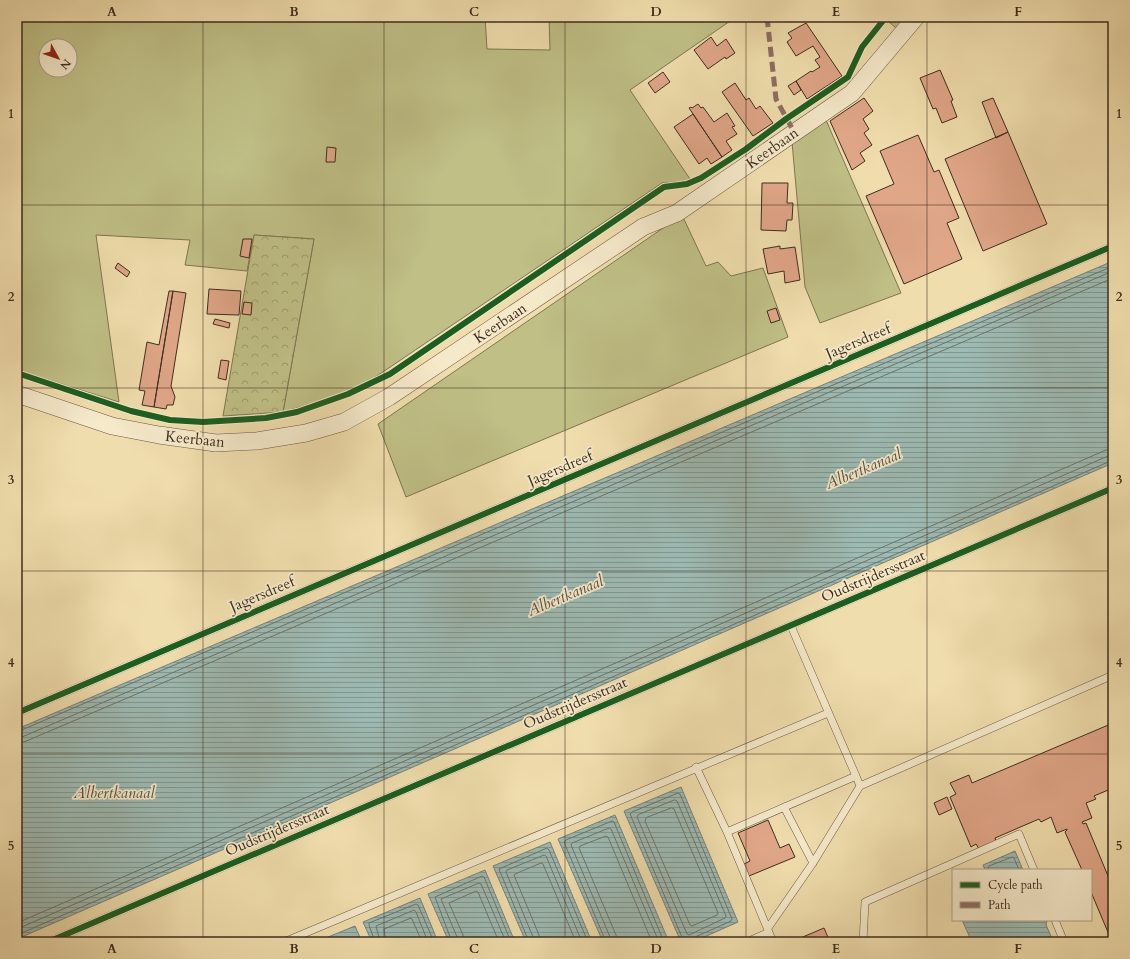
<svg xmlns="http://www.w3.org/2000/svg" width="1130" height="959" font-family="Cardo,serif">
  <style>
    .grass { fill: #bfbf86; stroke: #7e7652; fill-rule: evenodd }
    .forest { fill: url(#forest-crowns); stroke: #7e7652 }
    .water { fill: url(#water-rules); stroke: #778278 }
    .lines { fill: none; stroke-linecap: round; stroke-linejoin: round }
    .shore { stroke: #6e7469; stroke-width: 1 }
    .building { fill: #e0a688; stroke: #3e2d1f }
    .service-casing { stroke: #6a5942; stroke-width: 8 }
    .tertiary-casing { stroke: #6a5942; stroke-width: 18 }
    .service { stroke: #f5e9ca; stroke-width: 7 }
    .tertiary { stroke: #f5e9ca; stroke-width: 17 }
    .quiet { stroke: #8d6e63; stroke-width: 5; stroke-dasharray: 10 5; stroke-linecap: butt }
    .cycleway-casing { stroke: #f5e9ca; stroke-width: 8 }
    .cycleway { stroke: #1b5e20; stroke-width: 6 }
    .grid { fill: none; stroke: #3e2d1f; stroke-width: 1; stroke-opacity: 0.55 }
    .labels { text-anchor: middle; stroke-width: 3.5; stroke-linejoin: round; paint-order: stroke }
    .street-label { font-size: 15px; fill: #3e2d1f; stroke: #f5e9ca }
    .water-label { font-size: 16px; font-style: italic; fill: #565044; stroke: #f5e9ca }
    .neatline { fill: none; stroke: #3e2d1f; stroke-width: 1.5 }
    .grid-label { font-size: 13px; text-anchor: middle; font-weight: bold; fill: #3e2d1f }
  </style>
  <defs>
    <pattern id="forest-crowns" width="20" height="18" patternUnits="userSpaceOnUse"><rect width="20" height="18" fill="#bfbf86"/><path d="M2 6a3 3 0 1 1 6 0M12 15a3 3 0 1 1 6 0" fill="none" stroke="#9d9c6d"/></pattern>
    <pattern id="water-rules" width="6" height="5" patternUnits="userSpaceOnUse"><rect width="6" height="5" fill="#9dbab3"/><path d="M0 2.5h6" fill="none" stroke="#819891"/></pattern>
  </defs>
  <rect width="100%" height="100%" fill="#f0ddad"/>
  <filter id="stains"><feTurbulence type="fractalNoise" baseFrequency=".005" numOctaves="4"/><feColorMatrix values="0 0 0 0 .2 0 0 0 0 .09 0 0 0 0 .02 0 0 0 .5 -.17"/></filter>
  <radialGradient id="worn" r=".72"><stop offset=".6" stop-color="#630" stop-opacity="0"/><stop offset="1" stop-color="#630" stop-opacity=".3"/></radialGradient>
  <path class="grass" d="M 17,17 L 485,17 L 487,49 L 550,50 L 549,17 L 736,17 L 630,90 L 690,179 L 687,181 L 662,183 L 371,380 L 338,396 L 283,412 L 314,239 L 254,235 L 247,271 L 185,265 L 190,240 L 96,235 L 119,402 L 17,370 ZM 46,46 L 70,46 L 70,70 L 46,70 Z
    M 891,17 L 905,17 L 896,28 L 888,21 Z
    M 826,120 L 901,293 L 820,323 L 805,287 L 792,142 Z
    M 682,215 L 706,266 L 718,262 L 731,276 L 763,268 L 788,337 L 406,497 L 378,424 Z"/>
  <path class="forest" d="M 254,235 L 314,239 L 283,412 L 223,416 Z"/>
  <path class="water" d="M 1113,261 L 1113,463 L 17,939 L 17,729 Z
    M 681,787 L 738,922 L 693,942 L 681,942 L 624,811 Z
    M 615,815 L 669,942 L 603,942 L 558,839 Z
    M 550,842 L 592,942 L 526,942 L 493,866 Z
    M 1015,851 L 1023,870 L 985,870 L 983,865 Z
    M 485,870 L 515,942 L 449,942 L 428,894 Z
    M 420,898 L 438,942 L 372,942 L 363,922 Z
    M 962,920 L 1047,920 L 1046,925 L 1053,941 L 972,942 Z
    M 355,926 L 362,942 L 316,942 Z"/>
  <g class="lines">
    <path class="shore" d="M 17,732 L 1113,266
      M 17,737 L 22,737 L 1113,271
      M 17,743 L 24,742 L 1113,278
      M 675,800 L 677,801 L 726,916 L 725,918 L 689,935 L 687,934 L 637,817 L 638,815 Z
      M 672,808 L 674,809 L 718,913 L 717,915 L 692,926 L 690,925 L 645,821 L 646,818 Z
      M 988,870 L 989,866 L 1012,857 L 1014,858 L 1019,870
      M 17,923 L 1106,450 L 1113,449
      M 17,929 L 1108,456 L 1113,455
      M 17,935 L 1113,460
      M 375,942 L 369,925 L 369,923 L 416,904 L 418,905 L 434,942
      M 380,942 L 376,926 L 414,910 L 416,912 L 428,942
      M 386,942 L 384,929 L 411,918 L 412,919 L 422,942
      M 452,942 L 435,897 L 482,876 L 484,877 L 511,942
      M 457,942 L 457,937 L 441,899 L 479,883 L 481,884 L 506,942
      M 464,942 L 463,935 L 449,903 L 476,891 L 478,892 L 499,942
      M 529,942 L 499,869 L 547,848 L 549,850 L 588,942
      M 534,942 L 533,937 L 506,872 L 507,870 L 544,855 L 546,856 L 582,942
      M 540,942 L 539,935 L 514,875 L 515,874 L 541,863 L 543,864 L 576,942
      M 606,942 L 564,842 L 566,840 L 612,821 L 614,822 L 664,942
      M 611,942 L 610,937 L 571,845 L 572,843 L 609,828 L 611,829 L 659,942
      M 617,942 L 616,935 L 579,848 L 580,846 L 606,836 L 608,837 L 652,942
      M 684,942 L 630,814 L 632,812 L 678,793 L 680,794 L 732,919 L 731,921 L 695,937 L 692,942"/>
  </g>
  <path class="building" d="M 806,23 L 842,76 L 807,99 L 796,81 L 811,71 L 812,72 L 820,67 L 815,60 L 820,57 L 813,46 L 796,56 L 787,42 L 792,38 L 788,33 Z
    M 711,37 L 717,46 L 726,39 L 735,53 L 726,59 L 725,57 L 708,69 L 694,50 Z
    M 940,70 L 953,100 L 951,101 L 957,117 L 942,123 L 936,108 L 933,109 L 920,78 Z
    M 663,72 L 670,82 L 655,93 L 648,83 Z
    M 796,81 L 801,90 L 794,95 L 788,86 Z
    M 735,83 L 746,100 L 749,98 L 756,109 L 760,106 L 773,123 L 753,136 L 722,92 Z
    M 864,98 L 873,111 L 863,119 L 869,129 L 864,133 L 872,145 L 860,153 L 865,161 L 852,170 L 830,121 Z
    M 993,98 L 1008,132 L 996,138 L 982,102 Z
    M 698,104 L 701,108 L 703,107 L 714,122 L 727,113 L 735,126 L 732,127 L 737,134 L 726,141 L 732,150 L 722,157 L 689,108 L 691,107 L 692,108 Z
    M 693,114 L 722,157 L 711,164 L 707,158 L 699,164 L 674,127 Z
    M 1008,132 L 1047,224 L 983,251 L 945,159 Z
    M 918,135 L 934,172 L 939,170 L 959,218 L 947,223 L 962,259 L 904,284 L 866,196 L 894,184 L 880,151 Z
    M 327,147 L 336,148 L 335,162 L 326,162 Z
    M 762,183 L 788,183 L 787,203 L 793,203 L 792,220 L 787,220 L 786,231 L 761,230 Z
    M 243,239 L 252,239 L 249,258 L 240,256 Z
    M 780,246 L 780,249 L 795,247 L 800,280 L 785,283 L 784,271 L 768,274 L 763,249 Z
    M 17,256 L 19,273 L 17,273 Z
    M 118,263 L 130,272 L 127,277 L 115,268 Z
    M 209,289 L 241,291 L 239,315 L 207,314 Z
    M 169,291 L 173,291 L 154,407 L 142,405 L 145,391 L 139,390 L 147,342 L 159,345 Z
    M 173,291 L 186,293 L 171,386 L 175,397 L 173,405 L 167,405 L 166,409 L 154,407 Z
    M 244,302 L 252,303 L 251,315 L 242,314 Z
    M 776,308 L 780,320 L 771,323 L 767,311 Z
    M 215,319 L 230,323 L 229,328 L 213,324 Z
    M 221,360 L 229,361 L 226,380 L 218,378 Z
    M 1113,723 L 1113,788 L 1094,796 L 1096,799 L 1086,803 L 1092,818 L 1082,822 L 1083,824 L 1086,823 L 1113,888 L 1113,937 L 1110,937 L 1091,892 L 1091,870 L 1082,870 L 1065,832 L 1067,830 L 1067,829 L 1057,833 L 1051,817 L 1041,822 L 1039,819 L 995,838 L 996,841 L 979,849 L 976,844 L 971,847 L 950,797 L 956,794 L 950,783 L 969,775 L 972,783 Z
    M 947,797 L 952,809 L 939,815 L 934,803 Z
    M 768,820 L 780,848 L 789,844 L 795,857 L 749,876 L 744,864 L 750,861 L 738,833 Z
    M 824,928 L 830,942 L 800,942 L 798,939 Z"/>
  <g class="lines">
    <g class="service-casing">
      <path id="service" d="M 791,626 L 856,776
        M 17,713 L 1113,246
        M 696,767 L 727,832 L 773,942
        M 784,807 L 813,863
        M 727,832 L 856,776 L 860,786 L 1113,675
        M 1055,920 L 1064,942
        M 768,928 L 813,863 L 860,786
        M 48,942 L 1113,488
        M 284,942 L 828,713
        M 747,942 L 769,932
        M 863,942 L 865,902 L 1019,834 L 1034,870
        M 1106,942 L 1113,939"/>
    </g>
    <g class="tertiary-casing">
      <path id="tertiary" d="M 17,394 L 112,426 L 159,435 L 216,443 L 257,441 L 306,433 L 344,422 L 389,397 L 643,227 L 677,213 L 852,93 L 916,17"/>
    </g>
    <use href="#service" class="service"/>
    <use href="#tertiary" class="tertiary"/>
    <path class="quiet" d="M 767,17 L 776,99 L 794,132"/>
    <g class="cycleway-casing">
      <path id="cycleway" d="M 17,373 L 131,411 L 170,420 L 203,422 L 266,418 L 297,412 L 348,394 L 390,374 L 664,187 L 687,184 L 701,178 L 746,149 L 786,119 L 848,77 L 862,47 L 886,17
        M 17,713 L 1113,246
        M 48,942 L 1113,488"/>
    </g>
    <use href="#cycleway" class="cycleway"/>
  </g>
  <path class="grid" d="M 203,17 L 203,942M 384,17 L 384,942M 565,17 L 565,942M 746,17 L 746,942M 927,17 L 927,942M 17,205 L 1113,205M 17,388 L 1113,388M 17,571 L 1113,571M 17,754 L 1113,754"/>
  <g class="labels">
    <g class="street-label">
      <text transform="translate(772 148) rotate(-35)" y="5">Keerbaan</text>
      <text transform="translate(500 323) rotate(-34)" y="5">Keerbaan</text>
      <text transform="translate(858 341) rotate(-23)" y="5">Jagersdreef</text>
      <text transform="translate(195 439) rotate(6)" y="5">Keerbaan</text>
      <text transform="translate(560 468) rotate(-23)" y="5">Jagersdreef</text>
      <text transform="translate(873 576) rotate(-23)" y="5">Oudstrijdersstraat</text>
      <text transform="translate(262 594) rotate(-23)" y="5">Jagersdreef</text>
      <text transform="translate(575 703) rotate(-23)" y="5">Oudstrijdersstraat</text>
      <text transform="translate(277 830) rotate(-23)" y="5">Oudstrijdersstraat</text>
    </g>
    <g class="water-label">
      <text transform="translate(863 468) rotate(-23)" y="6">Albertkanaal</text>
      <text transform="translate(565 595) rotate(-23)" y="6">Albertkanaal</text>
      <text x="114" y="798">Albertkanaal</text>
    </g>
  </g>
  <rect width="1130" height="959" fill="none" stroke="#f0ddad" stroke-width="44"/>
  <rect x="952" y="869" width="140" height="52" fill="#f5e9ca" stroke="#ac9e86"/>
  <rect x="960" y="882" width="20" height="6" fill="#1b5e20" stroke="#ac9e86"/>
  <text x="988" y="889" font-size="12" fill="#3e2d1f">Cycle path</text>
  <rect x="960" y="902" width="20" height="6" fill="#8d6e63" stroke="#ac9e86"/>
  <text x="988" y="909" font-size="12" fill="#3e2d1f">Path</text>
  <g transform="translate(58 58) rotate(130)"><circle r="19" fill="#f5e9ca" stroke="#ac9e86"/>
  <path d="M0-3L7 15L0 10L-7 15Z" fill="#8f2418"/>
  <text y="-6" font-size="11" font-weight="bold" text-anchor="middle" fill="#3e2d1f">N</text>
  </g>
  <rect x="22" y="22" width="1086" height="915" class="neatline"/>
  <g class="grid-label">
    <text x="112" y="16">A</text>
    <text x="294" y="16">B</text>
    <text x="474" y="16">C</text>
    <text x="656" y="16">D</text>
    <text x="836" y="16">E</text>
    <text x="1018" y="16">F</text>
    <text x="11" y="118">1</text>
    <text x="1119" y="118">1</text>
    <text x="11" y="301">2</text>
    <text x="1119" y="301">2</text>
    <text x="11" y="484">3</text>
    <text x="1119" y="484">3</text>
    <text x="11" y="667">4</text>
    <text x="1119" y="667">4</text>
    <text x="11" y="850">5</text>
    <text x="1119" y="850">5</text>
    <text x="112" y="953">A</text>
    <text x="294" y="953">B</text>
    <text x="474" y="953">C</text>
    <text x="656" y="953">D</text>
    <text x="836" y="953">E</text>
    <text x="1018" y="953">F</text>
  </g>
  <rect width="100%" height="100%" filter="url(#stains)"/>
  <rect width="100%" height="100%" fill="url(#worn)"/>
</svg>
